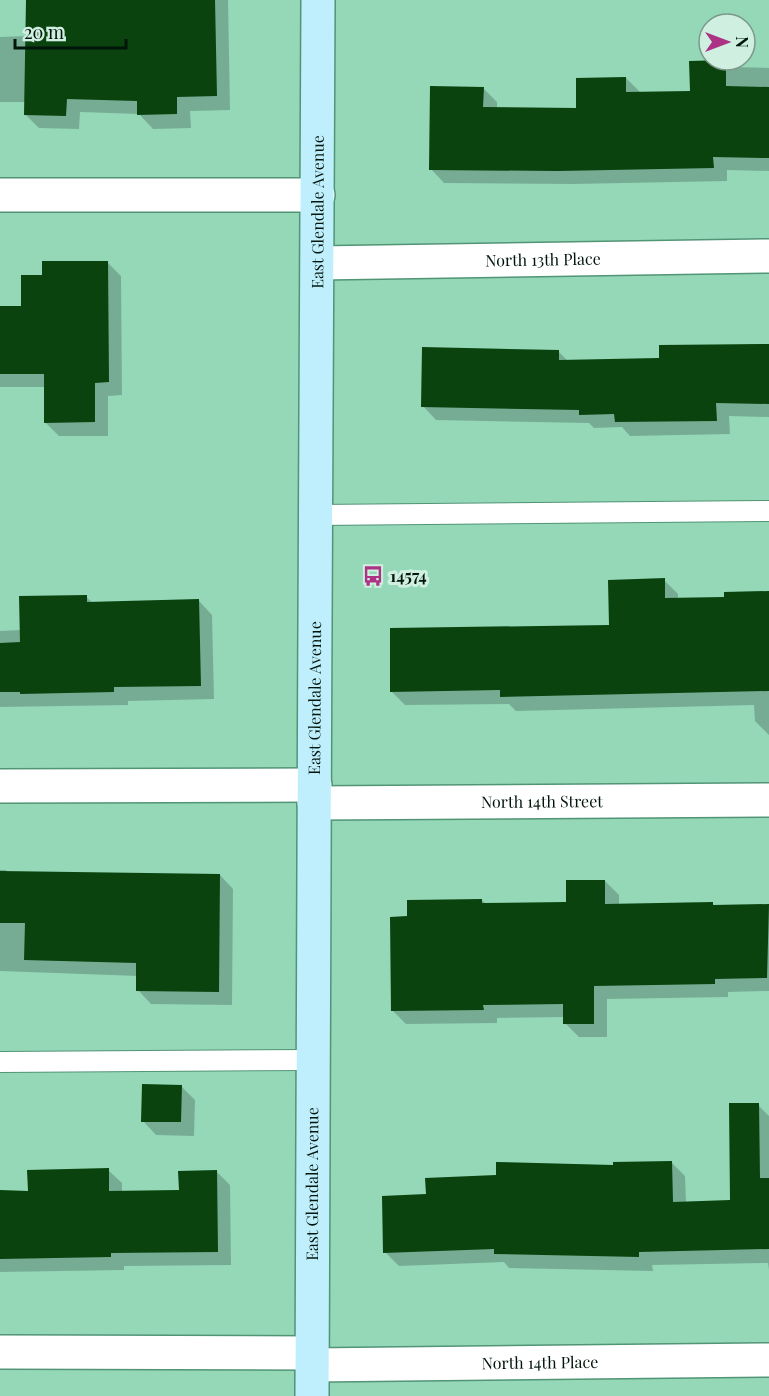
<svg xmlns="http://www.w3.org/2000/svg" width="769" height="1396" font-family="'Playfair Display',serif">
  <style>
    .shadow { fill: #0003 }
    .building { fill: #0a430d }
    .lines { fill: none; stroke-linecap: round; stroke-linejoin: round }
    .service-casing { stroke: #519476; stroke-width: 22 }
    .minor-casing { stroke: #519476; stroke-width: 36 }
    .secondary-casing { stroke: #519476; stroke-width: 36 }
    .service { stroke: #fff; stroke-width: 20 }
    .minor { stroke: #fff; stroke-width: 33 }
    .secondary { stroke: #bfeefc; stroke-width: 33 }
    .labels { text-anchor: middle; stroke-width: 6; stroke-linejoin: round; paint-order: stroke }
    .street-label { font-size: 16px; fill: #00150b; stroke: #cff0e0 }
    .poi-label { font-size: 16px; font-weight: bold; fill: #00150b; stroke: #cff0e0; text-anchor: start }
  </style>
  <rect width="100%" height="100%" fill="#94d8b8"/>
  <path class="shadow" d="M 27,0 L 228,0 L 230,110 L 190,111 L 191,128 L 153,129 L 139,114 L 80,112 L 79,129 L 39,128 L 25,114 L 25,102 L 0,102 L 0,37 L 27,36 Z
    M 725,62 L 731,67 L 769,68 L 769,171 L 727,170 L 727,181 L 572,184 L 444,183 L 431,169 L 483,88 L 497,102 L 497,108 L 578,109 L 626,78 L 640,92 L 692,93 Z
    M 107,262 L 121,276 L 122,395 L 108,396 L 108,436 L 59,436 L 45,422 L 45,387 L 0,387 L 0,307 L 23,308 L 44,277 Z
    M 746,344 L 769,344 L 769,417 L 729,416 L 730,434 L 630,436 L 622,427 L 594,428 L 589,423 L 436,420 L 423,406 L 558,351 L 568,361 L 661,359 L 746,346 Z
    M 664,580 L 678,594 L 678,600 L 726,598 L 769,592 L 769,735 L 755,721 L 754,705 L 516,711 L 509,704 L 405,705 L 391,691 L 611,626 Z
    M 86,597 L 93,603 L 199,601 L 212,615 L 214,699 L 128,701 L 128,705 L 0,707 L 0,631 L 21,630 Z
    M 0,870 L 6,870 L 8,873 L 220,875 L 233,889 L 232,1005 L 151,1004 L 138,990 L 138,976 L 0,971 Z
    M 605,881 L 619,895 L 619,905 L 712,903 L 716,907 L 769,906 L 769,991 L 728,992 L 728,997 L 607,999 L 607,1037 L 579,1037 L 565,1023 L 565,1017 L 497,1018 L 497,1023 L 406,1024 L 392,1010 L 409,918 L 482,900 L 486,904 L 567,904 Z
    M 181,1086 L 195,1100 L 194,1136 L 156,1135 L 143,1121 Z
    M 758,1105 L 769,1116 L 769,1270 L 768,1263 L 652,1265 L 653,1271 L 509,1268 L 504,1262 L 399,1266 L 385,1252 L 428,1196 L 498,1177 L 671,1162 L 685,1176 L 686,1203 L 732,1202 Z
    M 108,1170 L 122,1183 L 122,1192 L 180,1191 L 216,1171 L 230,1185 L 231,1265 L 124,1266 L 124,1270 L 0,1272 L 0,1191 L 29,1192 Z"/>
  <path class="building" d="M 26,0 L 215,0 L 217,96 L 177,97 L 177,114 L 137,115 L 137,101 L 67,99 L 66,116 L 24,115 Z
    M 726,60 L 726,86 L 769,87 L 769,158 L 713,157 L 714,168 L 558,171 L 429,170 L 430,86 L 484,87 L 483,107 L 576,108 L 576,78 L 626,77 L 626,92 L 690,91 L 689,61 Z
    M 42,261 L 108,261 L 109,382 L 95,383 L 95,422 L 44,423 L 44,374 L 0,374 L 0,306 L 21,306 L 21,275 L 42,275 Z
    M 769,344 L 769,404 L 716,403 L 717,421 L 615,422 L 614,414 L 579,415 L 579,410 L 421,407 L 422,347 L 559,350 L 559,360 L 659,358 L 659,345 Z
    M 665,578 L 665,598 L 724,597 L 724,592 L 769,591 L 769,691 L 500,697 L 500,690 L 390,692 L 390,628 L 609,625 L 608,580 Z
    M 87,595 L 87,602 L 199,599 L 201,686 L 114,687 L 114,692 L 20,694 L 20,692 L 0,692 L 0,643 L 20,642 L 19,596 Z
    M 0,871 L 220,874 L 219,992 L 136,991 L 136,963 L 24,960 L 25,923 L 0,923 Z
    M 566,880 L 605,880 L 605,904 L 713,902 L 713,905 L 769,904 L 767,978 L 715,979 L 715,984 L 594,986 L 594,1024 L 563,1024 L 563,1004 L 483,1005 L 484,1010 L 391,1011 L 390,917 L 407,916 L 407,900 L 482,899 L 482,903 L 566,902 Z
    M 142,1084 L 182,1085 L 181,1122 L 141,1122 Z
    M 729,1103 L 759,1103 L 760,1178 L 769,1178 L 769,1249 L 639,1252 L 639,1257 L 494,1254 L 494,1249 L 383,1253 L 382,1196 L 426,1194 L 425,1178 L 496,1175 L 496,1162 L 613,1165 L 613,1162 L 672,1161 L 673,1202 L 730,1200 Z
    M 109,1168 L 109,1191 L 179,1190 L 178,1171 L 217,1170 L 218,1252 L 111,1253 L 111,1257 L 0,1259 L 0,1190 L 28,1191 L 27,1170 Z"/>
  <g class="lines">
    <g class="service-casing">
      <path id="service" d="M 317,515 L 769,511
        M 0,1062 L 312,1060"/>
    </g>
    <g class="minor-casing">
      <g id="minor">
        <path d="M 0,195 L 318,195"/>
        <path id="s1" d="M 318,263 L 769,256"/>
        <path d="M 0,786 L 315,785"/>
        <path id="s2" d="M 314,803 L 769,800"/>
        <path d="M 0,1352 L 312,1353"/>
        <path id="s3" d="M 312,1365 L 769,1360"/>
      </g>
    </g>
    <g class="secondary-casing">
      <g id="secondary">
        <path id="s4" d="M 312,1396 C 311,931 318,465 318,0"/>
      </g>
    </g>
    <use href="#service" class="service"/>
    <use href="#minor" class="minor"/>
    <use href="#secondary" class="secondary"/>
  </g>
  <defs>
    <g id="bus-bare" transform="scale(1.62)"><path d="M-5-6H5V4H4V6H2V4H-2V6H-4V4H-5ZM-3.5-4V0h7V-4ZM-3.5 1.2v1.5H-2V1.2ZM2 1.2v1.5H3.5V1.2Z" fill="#ad3285" stroke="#cff0e0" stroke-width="2.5" paint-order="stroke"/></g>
  </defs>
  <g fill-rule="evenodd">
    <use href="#bus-bare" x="373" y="576"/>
  </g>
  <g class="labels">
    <g class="street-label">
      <text dy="6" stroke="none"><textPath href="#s4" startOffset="1184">East Glendale Avenue</textPath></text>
      <text dy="6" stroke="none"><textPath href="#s1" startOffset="225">North 13th Place</textPath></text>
      <text dy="6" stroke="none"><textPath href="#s4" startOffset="698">East Glendale Avenue</textPath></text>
      <text dy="6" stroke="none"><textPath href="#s2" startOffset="228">North 14th Street</textPath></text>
      <text dy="6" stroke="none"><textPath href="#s4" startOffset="212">East Glendale Avenue</textPath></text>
      <text dy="6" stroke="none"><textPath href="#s3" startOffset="228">North 14th Place</textPath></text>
    </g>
    <g class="poi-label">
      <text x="390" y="582">14574</text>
    </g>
  </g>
  <g transform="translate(727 42) rotate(90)"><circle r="28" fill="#cff0e0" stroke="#7c988b" stroke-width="1.5"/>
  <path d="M0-4.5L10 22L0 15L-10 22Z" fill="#ad3285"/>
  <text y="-9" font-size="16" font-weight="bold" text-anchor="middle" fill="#00150b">N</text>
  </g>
  <path d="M15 39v9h111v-9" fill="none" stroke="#00150b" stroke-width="3"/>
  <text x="24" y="39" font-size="18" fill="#00150b" stroke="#cff0e0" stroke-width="4.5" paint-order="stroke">20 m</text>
</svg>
